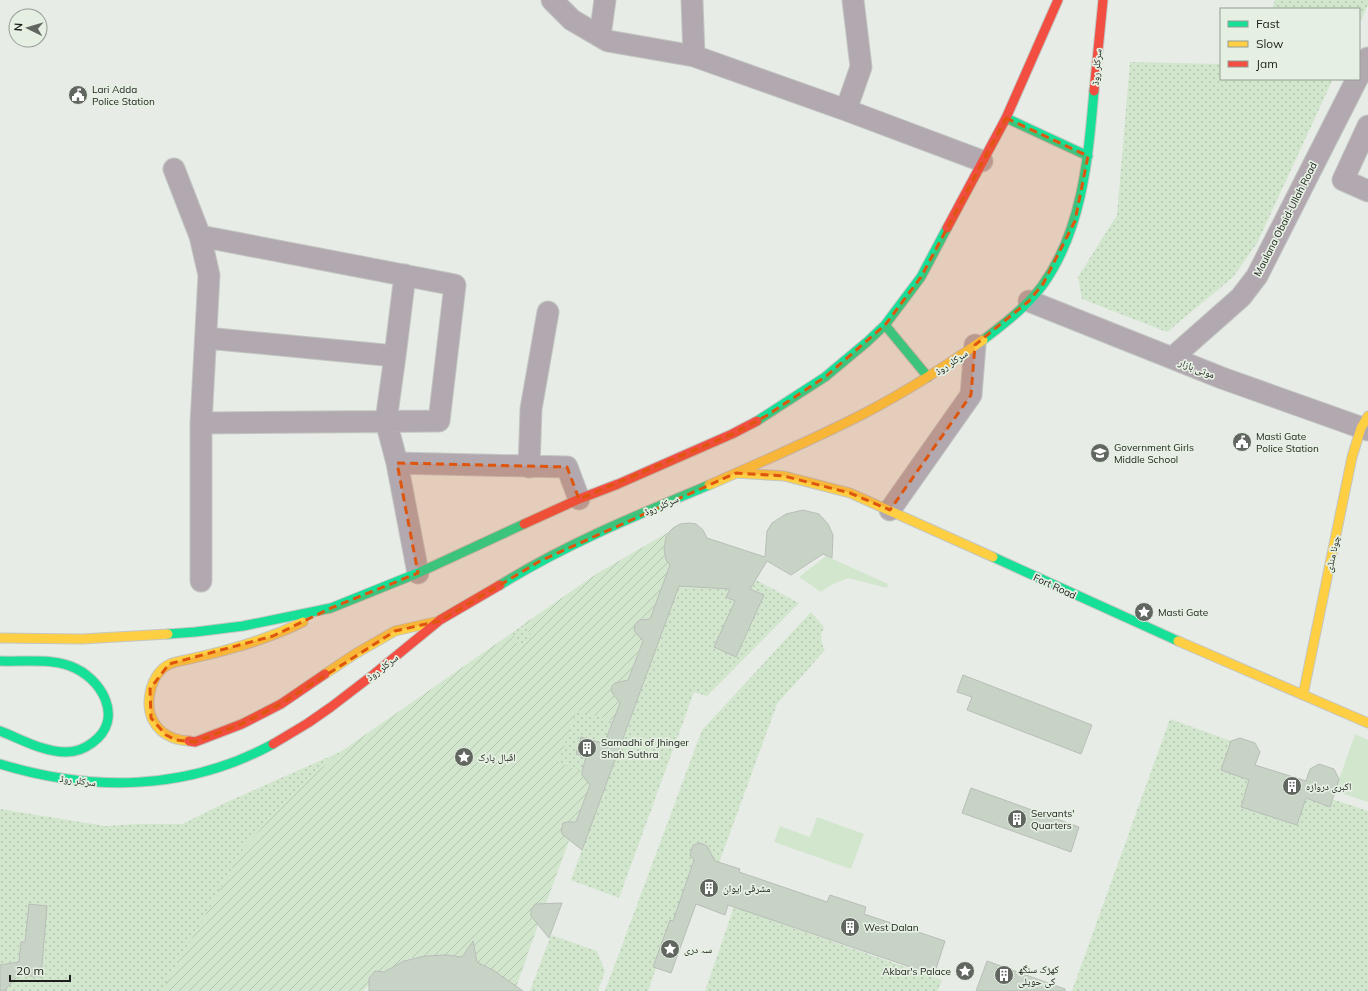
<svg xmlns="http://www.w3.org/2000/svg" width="1368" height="991" font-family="Mulish,'Noto Naskh Arabic',sans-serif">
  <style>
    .grass { fill: #d2e6cd }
    .park { fill: url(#park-dots) }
    .garden { fill: url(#garden-furrows) }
    .building { fill: #c7d3c4; stroke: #b9bdb8 }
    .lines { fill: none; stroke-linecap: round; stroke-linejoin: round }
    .street-casing { stroke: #c3c6c2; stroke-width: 23 }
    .fast-casing { stroke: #c3c6c2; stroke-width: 11 }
    .slow-casing { stroke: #c3c6c2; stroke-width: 11 }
    .jam-casing { stroke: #c3c6c2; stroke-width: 11 }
    .street { stroke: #b2a8b0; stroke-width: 21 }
    .fast { stroke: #16e098; stroke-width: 9 }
    .slow { stroke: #ffcf43; stroke-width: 9 }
    .jam { stroke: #f24e42; stroke-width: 9 }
    .marked { fill: #de560d; fill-opacity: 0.2; stroke: #de560d; stroke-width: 3; stroke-dasharray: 8 5; stroke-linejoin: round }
    .labels { text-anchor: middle; stroke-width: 3.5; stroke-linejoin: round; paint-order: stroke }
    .street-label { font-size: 10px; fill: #1b1e1a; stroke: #e5f0e2 }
    .poi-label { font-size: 10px; fill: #1b1e1a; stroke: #e5f0e2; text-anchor: start }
  </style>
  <defs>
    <pattern id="park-dots" width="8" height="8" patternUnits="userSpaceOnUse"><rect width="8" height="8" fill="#d2e6cd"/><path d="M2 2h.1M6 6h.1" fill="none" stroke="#b4c5af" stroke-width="1.8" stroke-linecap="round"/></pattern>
    <pattern id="garden-furrows" width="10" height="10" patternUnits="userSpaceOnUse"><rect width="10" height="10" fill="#d2e6cd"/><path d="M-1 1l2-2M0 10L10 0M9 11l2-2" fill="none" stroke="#b4c5af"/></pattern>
  </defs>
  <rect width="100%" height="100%" fill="#e7ece6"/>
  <path class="grass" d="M 826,556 L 888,584 L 887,588 L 848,578 L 829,586 L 821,592 L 799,577 Z
    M 1355,734 L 1368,740 L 1368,802 L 1335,791 Z
    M 817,817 L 864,834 L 851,869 L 774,842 L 780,826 L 810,837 Z"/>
  <path class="park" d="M 1275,0 L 1368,0 L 1368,5 L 1359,24 L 1359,9 L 1272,9 Z
    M 1130,62 L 1221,64 L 1221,79 L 1333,79 L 1257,243 L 1233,277 L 1167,332 L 1082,299 L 1078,277 L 1117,215 Z
    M 669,532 C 662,543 663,555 670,565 L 646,620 L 640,620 L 635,625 C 634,630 636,634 641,636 L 621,682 L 614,684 L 612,690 L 614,696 L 621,698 L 596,766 L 586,765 L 583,767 L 575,824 C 570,821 567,821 563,825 C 560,830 561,836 568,838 L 531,910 L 531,916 L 526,960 L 515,989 L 493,970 L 476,961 L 476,954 L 473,951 L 463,957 L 436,955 L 411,958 L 384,972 L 375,971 L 371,974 L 363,991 L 0,991 L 0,809 L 105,826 L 137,824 L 182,824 L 227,802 L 342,751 L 598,573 Z
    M 696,560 L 756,580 L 799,603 L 707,696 L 694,692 L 619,898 L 571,880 L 684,571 Z
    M 811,612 L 824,627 C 820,636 820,642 825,650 L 777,704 L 719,863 L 709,859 L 693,845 L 690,855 L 694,861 L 673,921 L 670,920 L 653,967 L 656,968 L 648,991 L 605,991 L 702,730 Z
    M 1170,719 L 1231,741 L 1249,780 L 1242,807 L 1297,825 L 1306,798 L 1330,807 L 1332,799 L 1368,811 L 1368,991 L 1072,991 Z
    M 734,907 L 942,980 L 938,991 L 705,991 Z
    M 551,935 L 597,951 L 605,971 L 598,991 L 530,991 Z"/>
  <path class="garden" d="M 669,532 C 662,543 663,555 670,565 L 649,622 L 646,620 L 640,620 L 635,625 C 634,632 637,636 644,637 L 626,684 C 619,681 615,682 612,690 L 614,696 L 621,698 L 613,721 L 577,710 L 558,763 L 582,771 L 582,775 L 592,780 L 575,824 C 566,818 558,826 563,835 L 570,838 L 545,906 L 534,905 L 531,910 L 531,916 L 540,920 L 515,989 L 493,970 L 476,961 L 476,954 L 473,951 L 463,957 L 436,955 L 411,958 L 384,972 L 375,971 L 369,978 L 370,984 L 363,991 L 162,991 L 243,849 L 293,792 L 342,751 L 512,633 L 519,645 L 532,637 L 524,624 L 598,573 Z"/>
  <path class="building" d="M 803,510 L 819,514 L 828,524 L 833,535 L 832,558 L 823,554 L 791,575 L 767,561 L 750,589 L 764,595 L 736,657 L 714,647 L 735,601 L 726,597 L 730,589 L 679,586 L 582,850 L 563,835 L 561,831 L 563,823 L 568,822 L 576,822 L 590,785 L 582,775 L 582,771 L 586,757 L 576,754 L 581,737 L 604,744 L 620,703 L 613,694 L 611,690 L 612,686 L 615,683 L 628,680 L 643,641 L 636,633 L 634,630 L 635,625 L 637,622 L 640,620 L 650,619 L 670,565 L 666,560 L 664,549 L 666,537 L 669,532 L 673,528 L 680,524 L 689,523 L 696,524 L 703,530 L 707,538 L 765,557 L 767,531 L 772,523 L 786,514 Z
    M 963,675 L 1092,725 L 1081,754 L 967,710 L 972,697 L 957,692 Z
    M 1240,738 L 1255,743 L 1260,752 L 1255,765 L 1306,781 L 1310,769 L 1319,764 L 1334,769 L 1339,779 L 1330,807 L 1306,798 L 1297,825 L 1241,807 L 1249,780 L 1221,770 L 1231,741 Z
    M 971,788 L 1079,827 L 1071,852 L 962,813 Z
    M 700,843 L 707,846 L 715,861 L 740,869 L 739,872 L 827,902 L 830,895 L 866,907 L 864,914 L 945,941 L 934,975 L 728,905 L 725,915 L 696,904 L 671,973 L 653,967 L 670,920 L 673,921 L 694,860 L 690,855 L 693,845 Z
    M 562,903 L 549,938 L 531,916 L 531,910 L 535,904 Z
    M 29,904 L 47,906 L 41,977 L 19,975 L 4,991 L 0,991 L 0,965 L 19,962 L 21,942 L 25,942 Z
    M 473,941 L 477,962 L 493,970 L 523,991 L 369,991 L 369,978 L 375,971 L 384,972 L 404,961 L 425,956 L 447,955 L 462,957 Z
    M 987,961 L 1065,989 L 1065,991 L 976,991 Z"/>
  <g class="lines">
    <g class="street-casing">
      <path id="street" d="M 552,0 L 572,20 L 608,41 L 694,56
        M 692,0 L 694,56 L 846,110 L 982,161
        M 600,36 L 605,0
        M 1359,76 L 1368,58
        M 846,110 L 861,67 L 853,0
        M 1368,126 L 1343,180 L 1368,191
        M 174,169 L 200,236 L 209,275 L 201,423 L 201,581
        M 200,236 L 455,285 L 439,421 L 201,423
        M 405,275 L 395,356 L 386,421 L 397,463 L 418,573
        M 1029,301 L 1222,378 L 1368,430
        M 206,338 L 395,356
        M 1172,358 L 1241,297 L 1257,276 L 1357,79
        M 397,463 L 567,467 L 579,499
        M 529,467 L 531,409 L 548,312
        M 890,510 L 971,395 L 975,345"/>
    </g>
    <g class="fast-casing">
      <path id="fast" d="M 1006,118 L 1088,156
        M 885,325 L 928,377
        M 983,340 C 1004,324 1026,307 1042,286 C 1083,229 1088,158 1094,91
        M 757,421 L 825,377 L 867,342 L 885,325 L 921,277 L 947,228
        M 993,557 L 1178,641
        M 500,585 C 566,544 637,515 709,485
        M 168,634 L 195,632 L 243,626 L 331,608 L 418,573 L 524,524
        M 0,661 C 23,662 48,658 70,666 C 101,677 126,719 92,743 C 84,749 76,752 66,752 C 43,752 21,739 0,731
        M 0,764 C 92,792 187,791 273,744"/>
    </g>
    <g class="slow-casing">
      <path id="slow" d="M 736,473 L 784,476 L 850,493 L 993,557
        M 709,485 C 762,462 815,439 867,412 C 907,391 946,366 983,340
        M 0,638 L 82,639 L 168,634
        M 1178,641 L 1368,723
        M 325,674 L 355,654 L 395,631 L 435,622
        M 1303,695 L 1352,457 L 1361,428 L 1368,416
        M 189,741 C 175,740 162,736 154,722 C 143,705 151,672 170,664 C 174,662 180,661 185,660 C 198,657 212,654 226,650 C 253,643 278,634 303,622"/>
    </g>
    <g class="jam-casing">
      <path id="jam" d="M 1094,91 L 1103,0
        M 947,228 L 1006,118 L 1058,0
        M 524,524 L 579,499 L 618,484 L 732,434 L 757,421
        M 189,741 L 195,742 L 242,724 L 281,704 L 325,674
        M 273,744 L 308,723 L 331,707 L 374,674 L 440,620 L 500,585"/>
    </g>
    <use href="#street" class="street"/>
    <use href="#fast" class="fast"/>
    <use href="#slow" class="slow"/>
    <use href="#jam" class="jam"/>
  </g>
  <path class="marked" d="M 1006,118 L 1088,156 L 1075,221 L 1043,284 L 1029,301 L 975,345 L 971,395 L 890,510 L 850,493 L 784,476 L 736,473 L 540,561 L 440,621 L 395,631 L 281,704 L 242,724 L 195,742 L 176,740 L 166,735 L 151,718 L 150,689 L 169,664 L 273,636 L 331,608 L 418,573 L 397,463 L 567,467 L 579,499 L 732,434 L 766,416 L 825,377 L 885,325 L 921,277 Z"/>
  <defs>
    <g id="civic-disc" transform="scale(1)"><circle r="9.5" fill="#626661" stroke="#e5f0e2"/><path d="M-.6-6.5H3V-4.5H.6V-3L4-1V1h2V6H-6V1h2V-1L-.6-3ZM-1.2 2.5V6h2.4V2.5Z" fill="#fff"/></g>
    <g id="school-disc" transform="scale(1)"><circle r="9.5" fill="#626661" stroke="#e5f0e2"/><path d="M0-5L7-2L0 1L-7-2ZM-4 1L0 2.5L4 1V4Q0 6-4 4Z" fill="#fff"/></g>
    <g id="sight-disc" transform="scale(1)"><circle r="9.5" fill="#626661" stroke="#e5f0e2"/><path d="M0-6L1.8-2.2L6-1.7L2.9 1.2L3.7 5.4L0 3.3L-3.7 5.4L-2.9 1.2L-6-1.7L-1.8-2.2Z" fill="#fff"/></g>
    <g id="building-disc" transform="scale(1)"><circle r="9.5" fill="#626661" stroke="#e5f0e2"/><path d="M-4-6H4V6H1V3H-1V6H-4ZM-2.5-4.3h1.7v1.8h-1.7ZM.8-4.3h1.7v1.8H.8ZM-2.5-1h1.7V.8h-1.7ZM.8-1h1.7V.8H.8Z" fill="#fff"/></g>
  </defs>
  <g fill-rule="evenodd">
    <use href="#civic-disc" x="78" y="95"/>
    <use href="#civic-disc" x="1242" y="442"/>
    <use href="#school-disc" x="1100" y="453"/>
    <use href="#sight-disc" x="1144" y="612"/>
    <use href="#building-disc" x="587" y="748"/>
    <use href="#sight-disc" x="464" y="757"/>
    <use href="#building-disc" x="1292" y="786"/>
    <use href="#building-disc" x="1017" y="819"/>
    <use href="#building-disc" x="709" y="888"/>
    <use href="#building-disc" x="850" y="927"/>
    <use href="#sight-disc" x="670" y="949"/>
    <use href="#sight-disc" x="965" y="971"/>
    <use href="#building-disc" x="1004" y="975"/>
  </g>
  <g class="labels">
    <g class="street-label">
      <text transform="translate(1096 67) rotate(-85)" y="4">سرکلر روڈ</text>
      <text transform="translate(1285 219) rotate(-63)" y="4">Maulana Obaid-Ullah Road</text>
      <text transform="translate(951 362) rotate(-34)" y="4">سرکلر روڈ</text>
      <text transform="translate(1197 368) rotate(21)" y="4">موتی بازار</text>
      <text transform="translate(661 505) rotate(-23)" y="4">سرکلر روڈ</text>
      <text transform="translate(1332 554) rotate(-78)" y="4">چونا منڈی</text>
      <text transform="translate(1055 586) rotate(25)" y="4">Fort Road</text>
      <text transform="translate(382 667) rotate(-38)" y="4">سرکلر روڈ</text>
      <text transform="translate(78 780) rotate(7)" y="4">سرکلر روڈ</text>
    </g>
    <g class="poi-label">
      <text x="92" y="93">Lari Adda<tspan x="92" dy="12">Police Station</tspan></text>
      <text x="1256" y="440">Masti Gate<tspan x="1256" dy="12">Police Station</tspan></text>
      <text x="1114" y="451">Government Girls<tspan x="1114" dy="12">Middle School</tspan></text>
      <text x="1158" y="616">Masti Gate</text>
      <text x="601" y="746">Samadhi of Jhinger<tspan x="601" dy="12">Shah Suthra</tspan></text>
      <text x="478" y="761">اقبال پارک</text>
      <text x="1306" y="790">اکبری دروازہ</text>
      <text x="1031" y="817">Servants'<tspan x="1031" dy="12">Quarters</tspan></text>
      <text x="723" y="892">مشرقی ایوان</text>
      <text x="864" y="931">West Dalan</text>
      <text x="684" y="953">سہ دری</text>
      <text x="1018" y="973">کھڑک سنگھ<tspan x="1018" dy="12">کی حویلی</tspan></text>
      <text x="951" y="975" text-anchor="end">Akbar's Palace</text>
    </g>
  </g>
  <rect x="1220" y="8" width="140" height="72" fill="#e5f0e2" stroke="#949c92"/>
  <rect x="1228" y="21" width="20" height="6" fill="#16e098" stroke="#949c92"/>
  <text x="1256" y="28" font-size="12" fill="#1b1e1a">Fast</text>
  <rect x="1228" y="41" width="20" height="6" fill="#ffcf43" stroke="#949c92"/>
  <text x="1256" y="48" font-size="12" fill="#1b1e1a">Slow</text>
  <rect x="1228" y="61" width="20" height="6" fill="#f24e42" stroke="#949c92"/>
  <text x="1256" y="68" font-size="12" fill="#1b1e1a">Jam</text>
  <g transform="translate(28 28) rotate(275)"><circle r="19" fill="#e5f0e2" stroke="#949c92"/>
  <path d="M0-3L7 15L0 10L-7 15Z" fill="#626661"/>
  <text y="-6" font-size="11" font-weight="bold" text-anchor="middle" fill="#1b1e1a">N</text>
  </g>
  <path d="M10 975v6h60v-6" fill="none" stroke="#1b1e1a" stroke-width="2"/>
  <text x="16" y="975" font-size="12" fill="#1b1e1a" stroke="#e5f0e2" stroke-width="3" paint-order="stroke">20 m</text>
</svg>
